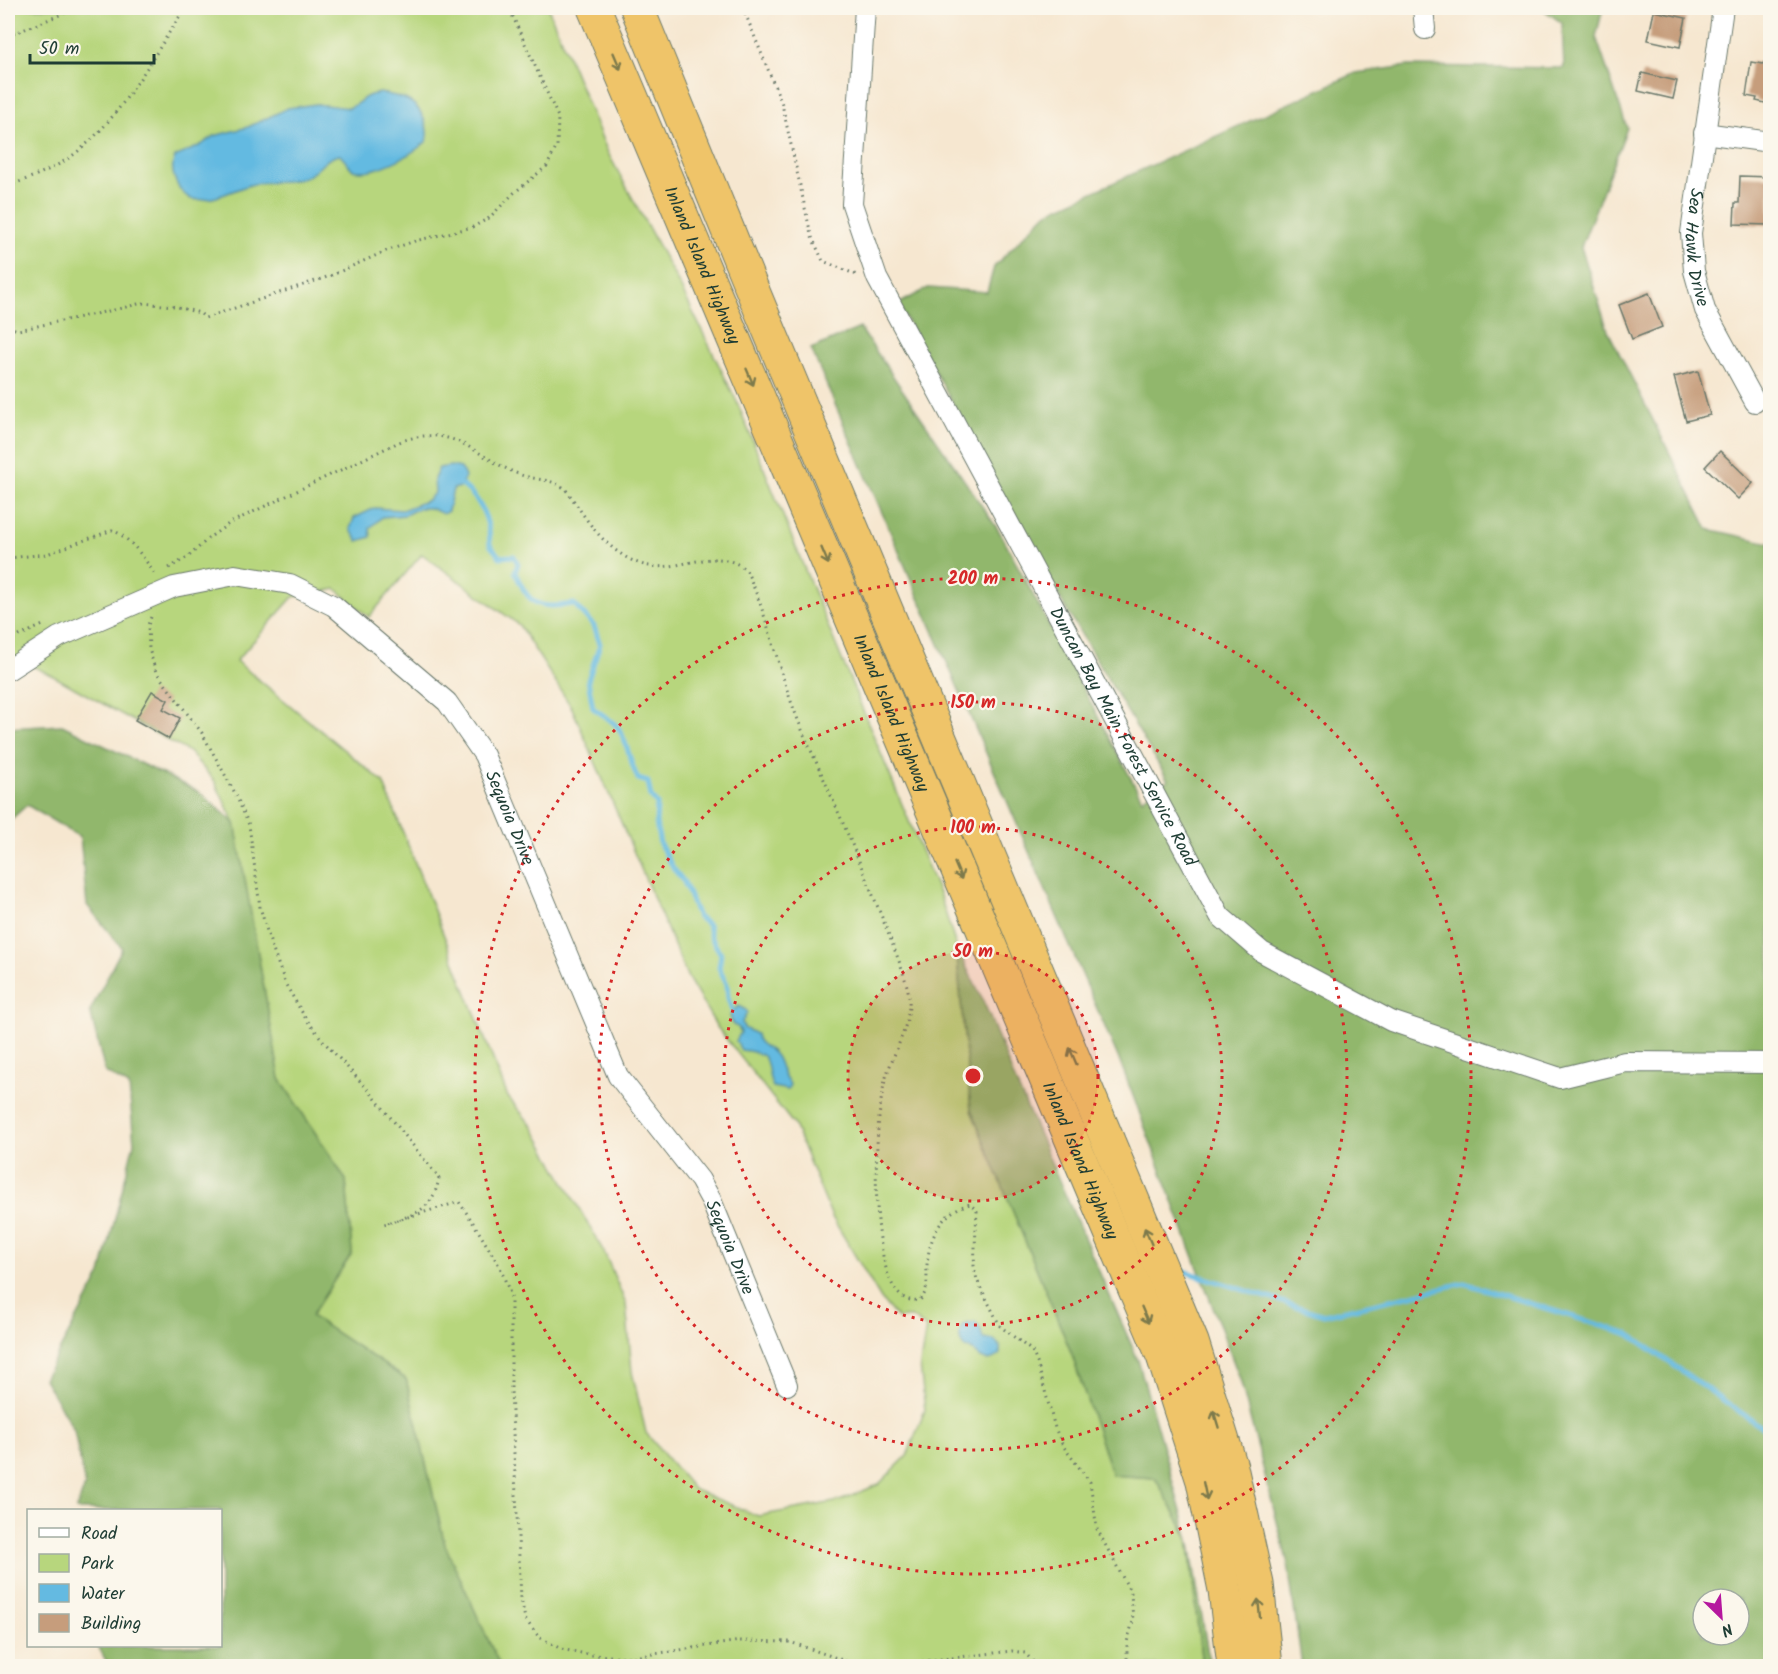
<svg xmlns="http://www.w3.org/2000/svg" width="1778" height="1674" font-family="Kalam,sans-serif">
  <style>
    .green { fill: #b7d67d; stroke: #6b8a58; stroke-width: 1.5; fill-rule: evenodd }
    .forest { fill: #91b76c; stroke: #587a50; stroke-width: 1.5; fill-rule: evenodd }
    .water { fill: #64bae1; stroke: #427c8a; stroke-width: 1.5 }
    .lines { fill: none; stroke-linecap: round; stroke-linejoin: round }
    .stream { stroke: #64bae1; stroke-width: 5 }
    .building { fill: #c69d7c }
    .street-casing { stroke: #6a786b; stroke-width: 22 }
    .highway-casing { stroke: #6a786b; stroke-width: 35 }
    .path { stroke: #6a786b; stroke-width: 3; stroke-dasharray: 1.5 4.5; stroke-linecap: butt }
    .street { stroke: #fff; stroke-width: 20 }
    .highway { stroke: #efc469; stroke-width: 33 }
    .oneway { stroke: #7d7a4c }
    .ring { fill: none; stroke: #d62828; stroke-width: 3; stroke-dasharray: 3 6 }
    .labels { text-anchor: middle; stroke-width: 4.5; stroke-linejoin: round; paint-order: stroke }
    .street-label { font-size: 18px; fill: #1f3d34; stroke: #fbf7ec }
    .centre { fill: #d62828; stroke: #fbf7ec; stroke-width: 3 }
    .ring-label { font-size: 18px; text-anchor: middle; font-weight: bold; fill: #d62828; stroke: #fbf7ec; stroke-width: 4.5; stroke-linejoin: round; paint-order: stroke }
  </style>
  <rect width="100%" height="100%" fill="#fbf7ec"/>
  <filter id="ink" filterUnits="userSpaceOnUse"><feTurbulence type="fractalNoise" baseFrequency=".0167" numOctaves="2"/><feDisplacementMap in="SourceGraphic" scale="12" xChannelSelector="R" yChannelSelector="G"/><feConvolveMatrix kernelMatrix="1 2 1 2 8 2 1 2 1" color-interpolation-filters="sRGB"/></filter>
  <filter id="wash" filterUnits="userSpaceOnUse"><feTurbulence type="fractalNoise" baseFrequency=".008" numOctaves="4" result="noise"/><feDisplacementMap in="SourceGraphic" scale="24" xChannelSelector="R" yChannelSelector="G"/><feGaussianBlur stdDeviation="1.35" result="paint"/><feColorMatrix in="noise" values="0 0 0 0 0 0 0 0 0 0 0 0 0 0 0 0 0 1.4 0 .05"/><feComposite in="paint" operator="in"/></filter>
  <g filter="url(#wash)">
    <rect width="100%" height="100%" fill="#f6e7d0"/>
    <path class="green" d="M 8,8 L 548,8 L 608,153 L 681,288 L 737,402 L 816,597 L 940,896 L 956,946 L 971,1110 L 1071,1352 L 1112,1475 L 1155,1478 L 1188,1536 L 1202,1666 L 500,1666 L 445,1545 L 406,1379 L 311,1316 L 352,1253 L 346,1180 L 280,1079 L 235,824 L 214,780 L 189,752 L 57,678 L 8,654 ZM 422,554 L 519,625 L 572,708 L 688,978 L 717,1027 L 794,1125 L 832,1217 L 881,1299 L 898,1319 L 912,1317 L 926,1328 L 920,1365 L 925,1410 L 907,1456 L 879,1484 L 840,1501 L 758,1516 L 693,1489 L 646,1433 L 632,1372 L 626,1304 L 605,1254 L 533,1127 L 508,1097 L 383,782 L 236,661 L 293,597 L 336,589 L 369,617 Z"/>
    <path class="forest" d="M 1541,8 L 1603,8 L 1596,37 L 1627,128 L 1581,247 L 1608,331 L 1708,529 L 1770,543 L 1770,1666 L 1302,1666 L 1288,1564 L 1240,1379 L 1121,1064 L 811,349 L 860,328 L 999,531 L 1142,799 L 1168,780 L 1069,614 L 898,304 L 928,288 L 987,292 L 994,267 L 1046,213 L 1356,73 L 1408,66 L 1564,68 L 1562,23 ZM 1703,1599 L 1739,1599 L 1739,1635 L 1703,1635 Z
      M 62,725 L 199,792 L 235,823 L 280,1079 L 346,1180 L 352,1253 L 311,1316 L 406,1379 L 445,1545 L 500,1666 L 109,1666 L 98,1646 L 220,1646 L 220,1510 L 76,1510 L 85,1486 L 74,1430 L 44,1379 L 101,1274 L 134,1143 L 129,1086 L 105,1072 L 90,1011 L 122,948 L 87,905 L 80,837 L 27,805 L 8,822 L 8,728 Z
      M 956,946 L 985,1005 L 1014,1078 L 1138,1360 L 1188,1536 L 1190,1544 L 1210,1666 L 1202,1666 L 1188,1536 L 1155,1478 L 1112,1475 L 1071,1352 L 971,1110 Z"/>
    <path class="water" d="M 380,93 C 390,95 400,96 409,101 C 423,109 430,129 426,142 C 411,155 373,176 353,170 L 340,155 C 324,157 319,172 305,177 C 289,183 271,181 254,184 C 233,189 213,203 191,199 C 178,192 168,172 175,157 L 201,145 L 214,136 L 248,127 L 288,108 L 316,104 L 349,108 C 363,102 362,95 380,93 Z
      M 451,466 L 461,468 L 465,477 L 460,487 L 453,489 L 448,511 L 443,514 L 430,508 L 419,508 L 405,515 L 382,517 L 370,528 L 371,537 L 358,541 L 350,529 L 354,518 L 375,508 L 402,510 L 428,500 L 435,492 L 434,479 L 439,468 Z
      M 738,1006 L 746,1010 L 747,1013 L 742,1022 L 744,1028 L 756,1034 C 757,1046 768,1046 775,1055 C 782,1064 780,1075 790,1084 L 788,1090 L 773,1087 C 762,1063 777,1054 741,1050 L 736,1041 L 741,1032 L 738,1027 L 733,1025 L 730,1016 Z
      M 975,1322 L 980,1328 L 983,1339 L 994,1340 L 1000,1346 L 1000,1354 C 988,1365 980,1359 971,1349 L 965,1348 C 958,1341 959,1335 962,1325 Z"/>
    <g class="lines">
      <path class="stream" d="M 457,482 C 480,495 490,520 490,545 L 500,557 L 514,556 L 518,564 L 515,572 C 530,606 537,609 574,604 L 594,626 L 600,644 L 588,680 L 593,708 C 601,714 613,720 619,729 C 628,744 630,763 638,779 L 648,782 L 651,797 L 657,804 L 656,823 L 660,844 L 673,868 L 684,882 L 698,917 L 708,925 L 711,938 L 721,954 L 719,968 L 727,984 L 728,998 L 733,1013
        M 1180,1270 L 1324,1315 L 1464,1283 L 1629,1334 L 1770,1433"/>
    </g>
    <g id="blocks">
      <path class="building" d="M 1654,11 L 1686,18 L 1680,47 L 1648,40 Z
        M 1751,62 L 1763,64 L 1764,62 L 1770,62 L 1770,104 L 1756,101 L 1757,98 L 1746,96 Z
        M 1642,73 L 1677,81 L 1673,99 L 1638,91 Z
        M 1740,176 L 1770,177 L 1770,225 L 1734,224 L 1735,203 L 1739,203 Z
        M 1649,293 L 1662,327 L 1632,339 L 1619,305 Z
        M 1698,371 L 1710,415 L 1686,421 L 1674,377 Z
        M 1720,451 L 1753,483 L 1738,499 L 1705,467 Z
        M 152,691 L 168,700 L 163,709 L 180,718 L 169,739 L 135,720 Z"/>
    </g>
  </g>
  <g filter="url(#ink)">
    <use href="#blocks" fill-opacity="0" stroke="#6a786b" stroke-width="1.5"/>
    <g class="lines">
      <g class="street-casing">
        <g id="street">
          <path id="s1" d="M 865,8 L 852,204 L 877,278 L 1220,916 L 1262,952 L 1391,1021 L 1560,1078 L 1625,1062 L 1770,1063"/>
          <path d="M 1423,8 L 1425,29"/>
          <path id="s2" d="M 1723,8 L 1691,233 L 1694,271 L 1705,310 L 1755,402"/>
          <path d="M 1704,133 L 1770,142"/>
          <path id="s3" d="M 8,670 L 59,637 L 174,587 L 235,575 L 290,584 L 334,606 L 447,702 L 484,755 L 618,1076 L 700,1180 L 711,1200 L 787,1385"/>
        </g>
      </g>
      <g class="highway-casing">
        <g id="highway">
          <path id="s4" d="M 594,8 L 1163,1356 L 1203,1481 L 1225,1590 L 1234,1666"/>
          <path d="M 637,8 L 747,277 L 1192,1342 L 1231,1467 L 1257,1584 L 1266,1666"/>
        </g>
      </g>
      <path class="path" d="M 743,8 L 782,104 L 811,235 L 823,261 L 857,275
        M 8,36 L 77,8
        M 8,186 C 28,179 48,171 66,160 C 115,128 148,64 180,16 L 189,8
        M 8,327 L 18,330 L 114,310 L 142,303 L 174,306 L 200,313 L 205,318 L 330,276 L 386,251 L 415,241 L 473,227 L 489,218 L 514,193 L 547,166 L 557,146 L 558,117 L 509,8
        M 8,558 L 47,554 L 112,530 C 130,537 147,561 156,577
        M 169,568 L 188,557 L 210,537 L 230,523 L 399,442 C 455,421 475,458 521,475 C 535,480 553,479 564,488 C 570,494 575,503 580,510 C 592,528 606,545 624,556 C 632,561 641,565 650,566 C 683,571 717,545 746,570 C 768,615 777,666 795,712 C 805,739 818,765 829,791 C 849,836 867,880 885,925 C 892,944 908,980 909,998 C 911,1028 890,1057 884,1085 C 874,1126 869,1263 899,1294 C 905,1300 912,1301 920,1300 C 930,1289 926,1279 927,1265 C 929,1238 941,1211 970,1204 L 977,1211 L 974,1266 L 977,1280 L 1000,1326 L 1032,1351 L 1038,1365 L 1055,1428 L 1063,1446 L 1090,1482 L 1097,1529 L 1131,1593 L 1133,1621 L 1127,1642 L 1127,1666
        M 151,617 L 148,625 L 149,649 L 156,672 L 202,733 L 235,793 L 249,825 L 260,907 L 271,945 L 286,985 L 306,1019 L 325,1043 L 371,1093 L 439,1178 C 433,1211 414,1215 384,1224 L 459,1202 L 474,1224 L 500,1267 L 511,1296 L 511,1391 L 521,1598 L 525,1619 L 539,1637 L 561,1649 L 591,1655 L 633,1657 L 740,1641 L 790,1642 L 854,1664 L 881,1666 L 1012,1651 L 1025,1653 L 1037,1666
        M 8,641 L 43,625"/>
      <use href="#street" class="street"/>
      <use href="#highway" class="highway"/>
    </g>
    <defs><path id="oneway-shaft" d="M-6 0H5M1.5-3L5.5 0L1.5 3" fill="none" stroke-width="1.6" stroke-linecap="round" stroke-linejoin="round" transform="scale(1.5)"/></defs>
    <g class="oneway">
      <use href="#oneway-shaft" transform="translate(617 61) rotate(67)"/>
      <use href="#oneway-shaft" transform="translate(750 377) rotate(67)"/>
      <use href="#oneway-shaft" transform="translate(825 556) rotate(67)"/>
      <use href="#oneway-shaft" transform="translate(958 871) rotate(67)"/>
      <use href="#oneway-shaft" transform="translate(1073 1056) rotate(-113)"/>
      <use href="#oneway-shaft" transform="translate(1148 1236) rotate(-113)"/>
      <use href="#oneway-shaft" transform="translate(1145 1315) rotate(67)"/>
      <use href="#oneway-shaft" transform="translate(1216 1419) rotate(-107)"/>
      <use href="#oneway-shaft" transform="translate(1205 1491) rotate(78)"/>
      <use href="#oneway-shaft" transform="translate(1259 1608) rotate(-96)"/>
    </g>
  </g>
  <circle cx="973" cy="1076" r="125" fill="#d62828" fill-opacity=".12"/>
  <g class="ring">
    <circle cx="973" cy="1076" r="125"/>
    <circle cx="973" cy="1076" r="249"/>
    <circle cx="973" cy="1076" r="374"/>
    <circle cx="973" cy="1076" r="498"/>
  </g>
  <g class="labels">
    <g class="street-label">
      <text dy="6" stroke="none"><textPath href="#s2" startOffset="242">Sea Hawk Drive</textPath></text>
      <text dy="6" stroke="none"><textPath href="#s4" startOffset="279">Inland Island Highway</textPath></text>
      <text dy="6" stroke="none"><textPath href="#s4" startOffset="765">Inland Island Highway</textPath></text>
      <text dy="6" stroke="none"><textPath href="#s1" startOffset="795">Duncan Bay Main Forest Service Road</textPath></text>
      <text dy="6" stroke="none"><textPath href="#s3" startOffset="634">Sequoia Drive</textPath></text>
      <text dy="6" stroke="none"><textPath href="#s4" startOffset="1251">Inland Island Highway</textPath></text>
      <text dy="6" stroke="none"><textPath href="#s3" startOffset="1120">Sequoia Drive</textPath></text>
    </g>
  </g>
  <circle cx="973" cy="1076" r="9" class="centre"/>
  <g class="ring-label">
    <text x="973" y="584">200 m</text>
    <text x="973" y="708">150 m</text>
    <text x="973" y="833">100 m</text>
    <text x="973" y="957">50 m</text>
  </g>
  <rect width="1778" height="1674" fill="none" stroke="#fbf7ec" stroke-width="30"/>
  <rect x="27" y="1509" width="195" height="138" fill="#fbf7ec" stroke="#a3ada2" stroke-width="1.5"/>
  <rect x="39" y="1528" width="30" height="9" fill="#ffffff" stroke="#a3ada2" stroke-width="1.5"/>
  <text x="81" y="1539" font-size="18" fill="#1f3d34">Road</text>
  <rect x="39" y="1554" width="30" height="18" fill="#b7d67d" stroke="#a3ada2" stroke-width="1.5"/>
  <text x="81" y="1569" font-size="18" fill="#1f3d34">Park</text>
  <rect x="39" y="1584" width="30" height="18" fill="#64bae1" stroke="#a3ada2" stroke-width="1.5"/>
  <text x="81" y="1599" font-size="18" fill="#1f3d34">Water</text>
  <rect x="39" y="1614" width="30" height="18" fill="#c69d7c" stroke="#a3ada2" stroke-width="1.5"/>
  <text x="81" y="1629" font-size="18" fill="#1f3d34">Building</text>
  <g transform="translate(1721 1617) rotate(155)"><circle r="28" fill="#fbf7ec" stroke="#a3ada2" stroke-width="1.5"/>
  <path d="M0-4.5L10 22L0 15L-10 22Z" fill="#b5179e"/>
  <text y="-9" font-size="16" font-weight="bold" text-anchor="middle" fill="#1f3d34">N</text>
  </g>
  <path d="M30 54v9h124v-9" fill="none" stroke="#1f3d34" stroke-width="3"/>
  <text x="39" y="54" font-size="18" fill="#1f3d34" stroke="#fbf7ec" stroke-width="4.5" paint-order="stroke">50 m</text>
</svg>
